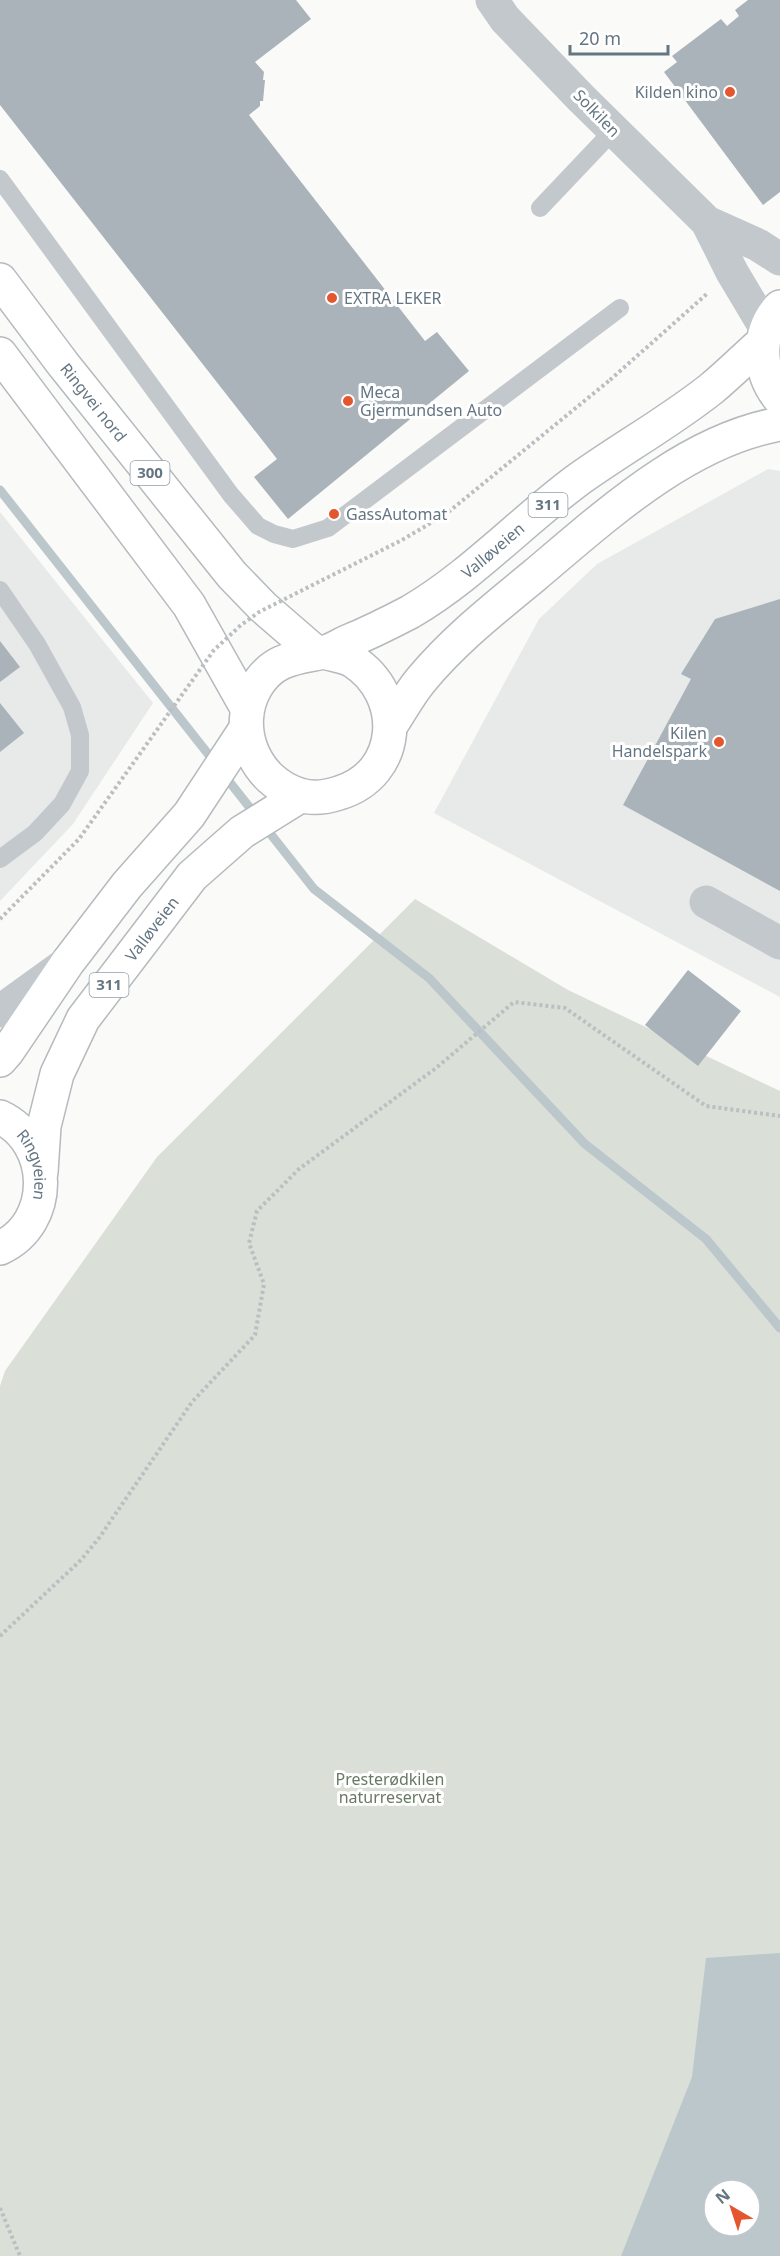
<svg xmlns="http://www.w3.org/2000/svg" width="780" height="2256" font-family="'Noto Sans',sans-serif">
  <style>
    .built { fill: #e8e9e9 }
    .green { fill: #dadfd7; fill-rule: evenodd }
    .water { fill: #bbc7cb; fill-rule: evenodd }
    .lines { fill: none; stroke-linecap: round; stroke-linejoin: round }
    .stream { stroke: #bbc7cb; stroke-width: 9 }
    .building { fill: #aab3b9 }
    .primary-casing { stroke: #b5babe; stroke-width: 36 }
    .path { stroke: #bbbfc2; stroke-width: 4; stroke-dasharray: 3 3; stroke-linecap: butt }
    .lane { stroke: #c3c8cc; stroke-width: 18 }
    .street { stroke: #c3c8cc; stroke-width: 33 }
    .primary { stroke: #fff; stroke-width: 33 }
    .path-bridge { stroke: #bbbfc2; stroke-width: 4; stroke-dasharray: 3 3; stroke-linecap: butt }
    .poi-dot { fill: #e4572e; stroke: #fff; stroke-width: 2 }
    .labels { text-anchor: middle; stroke-width: 6; stroke-linejoin: round; paint-order: stroke }
    .shield { fill: #fff; stroke: #939fa8; stroke-width: 1.5 }
    .shield-label { font-size: 15px; font-weight: bold; fill: #657683 }
    .poi-label { font-size: 16px; fill: #657683; stroke: #fff; text-anchor: start }
    .street-label { font-size: 16px; fill: #657683; stroke: #fff }
    .park-label { font-size: 16px; fill: #687a64; stroke: #fff }
  </style>
  <rect width="100%" height="100%" fill="#fafaf8"/>
  <path class="built" d="M 768,469 L 780,471 L 780,997 L 434,813 L 539,619 L 597,564 Z
    M 0,512 L 153,703 L 73,824 L 0,901 Z"/>
  <path class="green" d="M 415,899 L 568,990 L 780,1091 L 780,2256 L 0,2256 L 0,1386 L 5,1371 L 157,1157 ZM 714,2190 L 750,2190 L 750,2226 L 714,2226 Z"/>
  <path class="water" d="M 780,1953 L 780,2256 L 621,2256 L 692,2077 L 706,1958 ZM 714,2190 L 750,2190 L 750,2226 L 714,2226 Z"/>
  <g class="lines">
    <path class="stream" d="M 0,490 L 216,764
      M 224,775 L 314,889 L 429,978 L 585,1144 L 706,1239 L 780,1328"/>
  </g>
  <path class="building" d="M 0,0 L 296,0 L 311,19 L 255,62 L 264,72 L 263,80 L 265,80 L 263,101 L 260,101 L 260,106 L 249,115 L 425,341 L 437,332 L 469,371 L 288,519 L 254,477 L 277,459 L 0,105 Z
    M 748,0 L 780,0 L 780,192 L 763,205 L 664,72 L 677,62 L 672,56 L 721,19 L 727,26 L 739,16 L 735,10 Z
    M 780,599 L 780,891 L 623,805 L 691,679 L 681,674 L 715,619 Z
    M 0,641 L 20,667 L 0,682 Z
    M 0,703 L 24,733 L 0,752 Z
    M 688,970 L 741,1011 L 698,1066 L 645,1025 Z"/>
  <g class="lines">
    <g class="primary-casing">
      <g id="primary">
        <path id="s1" d="M 0,280 L 63,364 L 232,575 L 263,607 L 315,652"/>
        <path d="M 780,307 C 756,333 758,372 780,399"/>
        <path d="M 0,354 L 189,605 L 247,708"/>
        <path id="s2" d="M 324,652 C 333,655 345,656 353,661 C 406,695 402,774 339,793 C 327,797 312,799 300,795 C 255,782 232,728 256,687 C 273,658 296,658 324,652 C 332,651 340,645 347,642 C 369,633 389,623 410,612 C 470,577 519,524 575,482 C 619,450 668,423 711,389 C 729,374 746,357 763,342"/>
        <path d="M 391,725 C 401,710 410,693 421,680 C 454,640 495,608 535,575 C 605,516 687,440 780,424"/>
        <path d="M 0,1060 L 7,1052 L 68,962 L 127,885 L 189,815 L 245,730"/>
        <path id="s3" d="M 0,1117 C 53,1142 55,1223 0,1248"/>
        <path id="s4" d="M 41,1172 L 44,1126 L 57,1074 L 83,1019 L 192,876 L 242,832 L 300,796"/>
      </g>
    </g>
    <path class="path" d="M 610,380 L 708,293
      M 0,1636 L 81,1560 L 99,1538 L 192,1402 L 255,1335 L 264,1284 L 249,1243 L 257,1211 L 299,1169 L 436,1068 L 514,1002 L 565,1008 L 706,1106 L 780,1116
      M 0,2208 L 20,2256"/>
    <path class="lane" d="M 0,179 L 231,495 L 258,526 L 274,534 L 293,539 L 328,528 L 620,308
      M 540,208 L 613,131
      M 0,590 L 37,644 L 72,707 L 80,735 L 80,771 L 62,804 L 35,833 L 0,859"/>
    <path class="street" d="M 492,0 L 505,19 L 581,98 L 707,222
      M 766,329 L 732,272 L 707,222 L 758,245 L 780,259
      M 706,902 L 780,943
      M 0,1011 L 64,965"/>
    <use href="#primary" class="primary"/>
    <path class="path-bridge" d="M 0,919 L 79,839 L 214,650 L 241,625 L 259,612 L 402,540 L 446,514 L 610,380"/>
  </g>
  <g class="poi-dot">
    <circle cx="730" cy="92" r="6"/>
    <circle cx="332" cy="298" r="6"/>
    <circle cx="348" cy="401" r="6"/>
    <circle cx="334" cy="514" r="6"/>
    <circle cx="719" cy="742" r="6"/>
  </g>
  <g class="labels">
    <g class="shield">
      <rect x="130.5" y="461" width="39" height="24" rx="4.5"/>
      <rect x="528.5" y="493" width="39" height="24" rx="4.5"/>
      <rect x="89.5" y="973" width="39" height="24" rx="4.5"/>
    </g>
    <g class="shield-label">
      <text x="150" y="478">300</text>
      <text x="548" y="510">311</text>
      <text x="109" y="990">311</text>
    </g>
    <g class="poi-label">
      <text x="718" y="98" text-anchor="end">Kilden kino</text>
      <text x="344" y="304">EXTRA LEKER</text>
      <text x="360" y="398">Meca<tspan x="360" dy="18">Gjermundsen Auto</tspan></text>
      <text x="346" y="520">GassAutomat</text>
      <text x="707" y="739" text-anchor="end">Kilen<tspan x="707" dy="18">Handelspark</tspan></text>
    </g>
    <g class="street-label">
      <text transform="translate(597 113) rotate(46)" y="6">Solkilen</text>
      <text dy="6" stroke="none"><textPath href="#s1" startOffset="154">Ringvei nord</textPath></text>
      <text dy="6" stroke="none"><textPath href="#s2" startOffset="650">Valløveien</textPath></text>
      <text dy="6" stroke="none"><textPath href="#s4" startOffset="274">Valløveien</textPath></text>
      <text dy="6" stroke="none"><textPath href="#s3" startOffset="62">Ringveien</textPath></text>
    </g>
    <g class="park-label">
      <text x="390" y="1785">Presterødkilen<tspan x="390" dy="18">naturreservat</tspan></text>
    </g>
  </g>
  <g transform="translate(732 2208) rotate(321)"><circle r="28" fill="#ffffff" stroke="#c1c8cd" stroke-width="1.5"/>
  <path d="M0-4.5L10 22L0 15L-10 22Z" fill="#e4572e"/>
  <text y="-9" font-size="16" font-weight="bold" text-anchor="middle" fill="#657683">N</text>
  </g>
  <path d="M570 45v9h98v-9" fill="none" stroke="#657683" stroke-width="3"/>
  <text x="579" y="45" font-size="18" fill="#657683" stroke="#ffffff" stroke-width="4.5" paint-order="stroke">20 m</text>
</svg>
